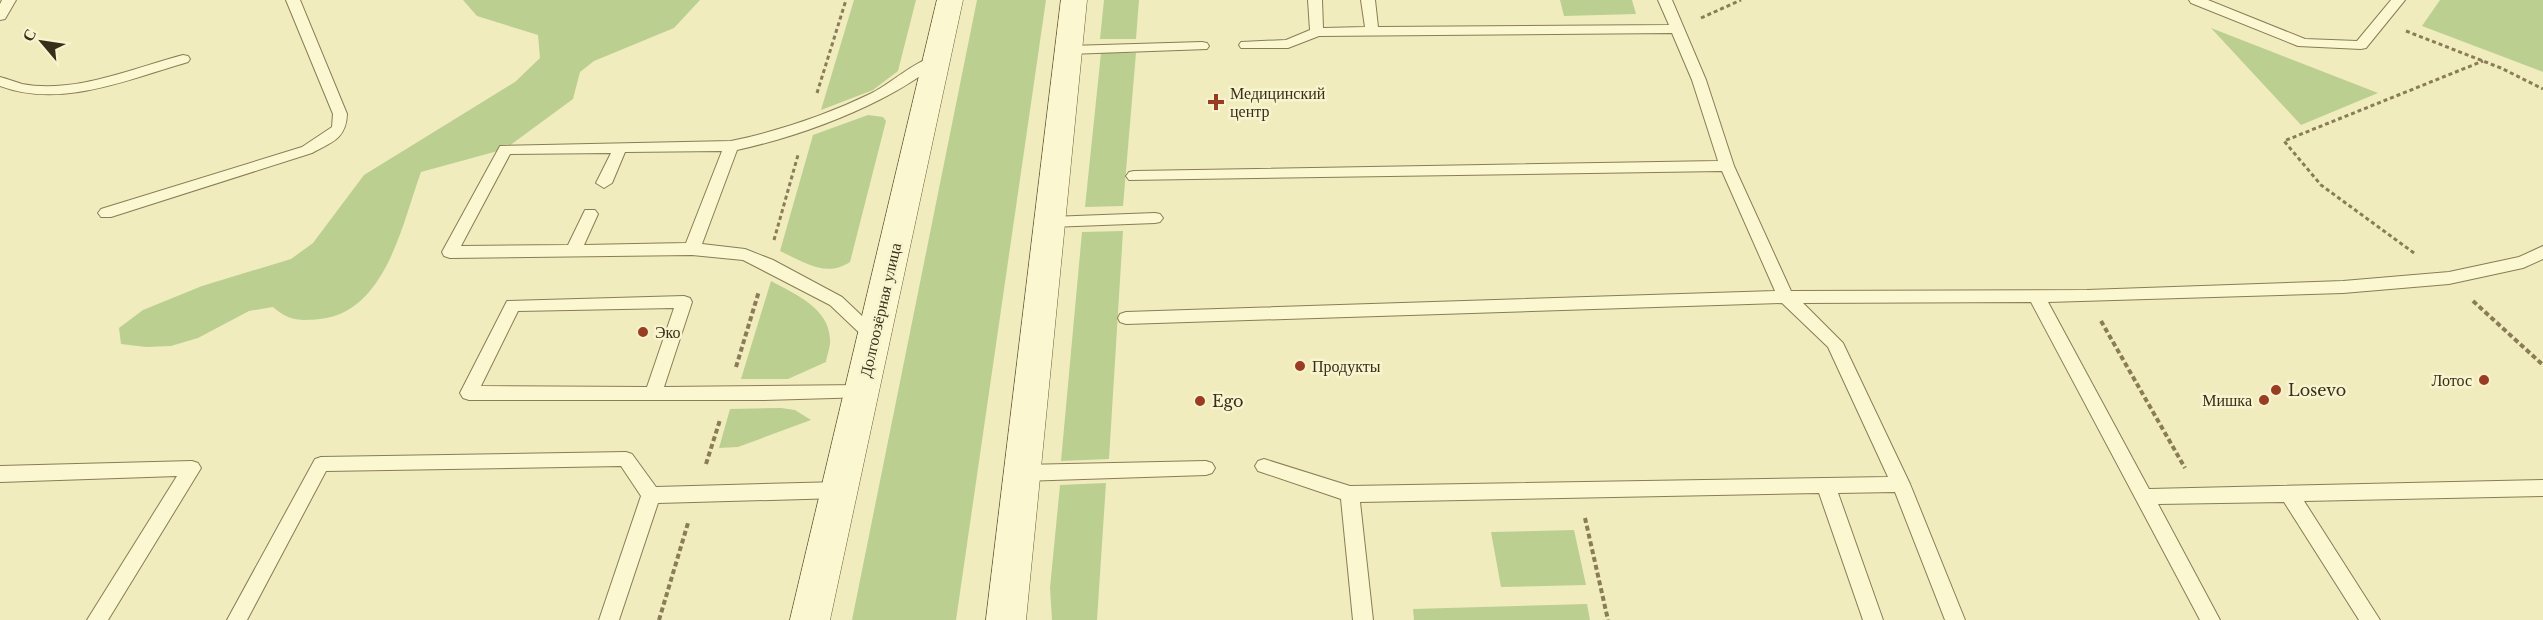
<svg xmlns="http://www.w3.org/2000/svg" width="2543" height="620" font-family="'Libre Baskerville',serif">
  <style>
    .green { fill: #bbcf91 }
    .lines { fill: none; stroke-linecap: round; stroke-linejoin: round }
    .lane-casing { stroke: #8a7c56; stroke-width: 2 }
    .secondary-casing { stroke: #6b5d39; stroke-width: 1 }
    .path-far1 { stroke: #8a7c56; stroke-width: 3; stroke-dasharray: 4 3; stroke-linecap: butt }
    .path { stroke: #8a7c56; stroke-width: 4; stroke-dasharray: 5 3; stroke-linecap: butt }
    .lane { fill: #fbf7d1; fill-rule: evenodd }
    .secondary { fill: #fbf7d1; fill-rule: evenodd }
    .poi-dot { fill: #9c3b22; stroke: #f7f4ce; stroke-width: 2 }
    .labels { text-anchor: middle; stroke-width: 5; stroke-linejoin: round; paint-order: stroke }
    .poi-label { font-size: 16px; fill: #382f1b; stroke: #f7f4ce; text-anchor: start }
    .street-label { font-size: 16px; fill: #382f1b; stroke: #f7f4ce }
  </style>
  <rect width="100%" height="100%" fill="#f0ecbe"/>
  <path class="green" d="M 463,0 L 700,0 L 674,28 L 594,61 L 580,72 L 573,99 L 505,149 L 421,172 C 402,224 386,312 320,319 C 299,321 289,321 273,307 L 249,311 L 198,338 L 171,346 L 146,347 L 121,344 L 119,328 L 143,310 L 202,286 L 291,259 L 313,243 L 364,175 L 515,82 L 540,58 L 538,35 L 477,16 Z
    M 854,0 L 916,0 L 898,71 L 873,90 L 821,110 Z
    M 977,0 L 1046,0 L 956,620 L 852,620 Z
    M 1104,0 L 1139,0 L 1136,39 L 1100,39 Z
    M 1560,0 L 1632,0 L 1636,14 L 1564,16 Z
    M 2440,0 L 2543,0 L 2543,72 L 2422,26 Z
    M 2211,28 L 2378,93 L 2301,125 Z
    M 1101,53 L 1136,53 L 1123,206 L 1085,207 Z
    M 868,115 L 883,117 L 886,121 L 850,262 C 826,278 804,262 780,251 L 813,135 Z
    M 1123,231 L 1109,459 L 1061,461 L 1082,232 Z
    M 771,281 C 795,294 829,308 830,339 C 831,346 827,355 826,362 L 788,379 L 741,379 Z
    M 781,408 L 795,410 L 811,420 L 738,447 L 719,448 L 730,409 Z
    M 1106,483 L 1097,620 L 1052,620 L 1050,588 L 1060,485 Z
    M 1574,530 L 1586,585 L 1501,587 L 1491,532 Z
    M 1587,604 L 1590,620 L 1414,620 L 1413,609 Z"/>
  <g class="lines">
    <g class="lane-casing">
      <path id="lane" d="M 2,0 L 16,0 L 5,19 L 0,20 L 0,4 Z
        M 286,0 L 300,0 L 347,114 C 346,139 332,142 312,153 L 111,217 L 101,217 L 98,213 L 101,209 L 302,147 L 332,127 L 333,114 Z
        M 1308,0 L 1322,0 L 1323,28 L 1365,27 L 1361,0 L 1375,0 L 1378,27 L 1669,25 L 1658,0 L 1672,0 L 1706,80 L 1734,166 L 1791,291 L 2087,290 L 2343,281 L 2449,272 L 2519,257 L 2543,246 L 2543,259 L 2523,268 L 2449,284 L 2343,293 L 2048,302 L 2149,489 L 2543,480 L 2543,496 L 2304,501 L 2380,620 L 2359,620 L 2284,502 L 2158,504 L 2220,620 L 2200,620 L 2031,302 L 1803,303 L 1843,343 L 1910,484 L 1965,620 L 1945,620 L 1895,492 L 1838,493 L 1883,620 L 1863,620 L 1819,493 L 1360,502 L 1373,620 L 1353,620 L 1341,499 L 1258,471 L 1255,466 L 1258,461 L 1264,459 L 1350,486 L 1888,477 L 1828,347 L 1782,303 L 1126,324 L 1120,322 L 1118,318 L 1120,314 L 1126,312 L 1775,291 L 1722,171 L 1129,180 L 1126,176 L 1129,172 L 1134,171 L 1718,161 L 1692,80 L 1672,33 L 1319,36 L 1288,48 L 1241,48 L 1239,45 L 1241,42 L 1286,40 L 1310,30 Z
        M 2189,0 L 2208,0 L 2305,39 L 2357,41 L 2391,0 L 2405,0 L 2366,48 L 2361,49 L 2298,46 L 2191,3 Z
        M 1202,42 L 1207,43 L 1209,46 L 1207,49 L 1069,54 L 1062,50 L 1069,46 Z
        M 183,55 L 188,56 L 190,59 L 188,62 C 129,79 61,109 0,86 L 0,77 C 8,79 15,82 22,84 C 75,94 133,68 183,55 Z
        M 936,56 L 943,60 L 941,63 C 921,75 902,89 881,99 C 836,122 786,139 737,150 L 702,244 L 745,249 L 773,260 L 842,297 L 880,333 L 882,337 L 880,341 L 874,343 L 868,341 L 830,305 L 743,260 L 692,255 L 450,258 L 444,256 L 442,252 L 500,146 L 731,141 C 779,131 827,115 872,93 C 893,82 913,62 936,56 ZM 722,151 L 686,243 L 584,245 L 598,214 L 595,210 L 585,210 L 568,245 L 461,246 L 510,154 L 611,153 L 596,183 L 604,188 L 612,183 L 625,152 Z
        M 1155,213 L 1160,214 L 1163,218 L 1160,222 L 1155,223 L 1050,227 L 1045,226 L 1042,222 L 1045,218 L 1050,217 Z
        M 684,296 L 690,298 L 692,302 L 664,387 L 862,385 L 868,387 L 871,392 L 868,397 L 764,400 L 469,400 L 463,398 L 460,393 L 507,301 ZM 674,308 L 647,387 L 481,386 L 518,311 Z
        M 626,452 L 632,454 L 656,487 L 840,482 L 847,485 L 849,490 L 847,495 L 840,498 L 658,503 L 619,620 L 599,620 L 641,496 L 621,466 L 326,471 L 247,620 L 227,620 L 315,459 L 321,457 Z
        M 192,461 L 198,463 L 201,468 L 198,473 L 108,620 L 87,620 L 177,476 L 0,482 L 0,466 Z
        M 1206,461 L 1212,463 L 1215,468 L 1212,473 L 1206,475 L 1022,481 L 1016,478 L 1013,473 L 1016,468 L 1022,465 Z"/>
    </g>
    <g class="secondary-casing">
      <path id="secondary" d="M 937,0 L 963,0 L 830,620 L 790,620 Z
        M 1061,0 L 1087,0 L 1026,620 L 986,620 Z"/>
    </g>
    <path class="path-far1" d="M 1701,18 L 1741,0
      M 2406,31 L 2501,68 L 2543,89
      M 817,93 L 846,0
      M 774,240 L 798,155
      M 2414,253 L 2321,185 L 2284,141 L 2483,61"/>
    <path class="path" d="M 2473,301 L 2543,365
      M 2101,321 L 2185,468
      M 736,367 L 759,291
      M 706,464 L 720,420
      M 1585,518 L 1608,620
      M 659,620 L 688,523"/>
    <use href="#lane" class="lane"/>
    <use href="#secondary" class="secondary"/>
  </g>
  <g class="poi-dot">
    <path d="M1213 93h6v6h6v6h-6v6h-6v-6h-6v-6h6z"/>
    <circle cx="643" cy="332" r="6"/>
    <circle cx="1300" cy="366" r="6"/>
    <circle cx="2484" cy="380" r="6"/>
    <circle cx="2276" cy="390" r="6"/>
    <circle cx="2264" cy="400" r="6"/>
    <circle cx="1200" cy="401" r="6"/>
  </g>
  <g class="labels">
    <g class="poi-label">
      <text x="1230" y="99">Медицинский<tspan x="1230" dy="18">центр</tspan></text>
      <text x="655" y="338">Эко</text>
      <text x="1312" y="372">Продукты</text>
      <text x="2472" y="386" text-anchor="end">Лотос</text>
      <text x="2288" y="396">Losevo</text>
      <text x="2252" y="406" text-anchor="end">Мишка</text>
      <text x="1212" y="407">Ego</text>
    </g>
    <g class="street-label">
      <text transform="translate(880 310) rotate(-77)" y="6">Долгоозёрная улица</text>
    </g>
  </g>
  <g transform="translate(42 42) rotate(299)" stroke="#f7f4ce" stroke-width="4.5" paint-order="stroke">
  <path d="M0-4.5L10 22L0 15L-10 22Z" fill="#382f1b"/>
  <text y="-9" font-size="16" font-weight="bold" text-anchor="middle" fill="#382f1b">С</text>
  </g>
</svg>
